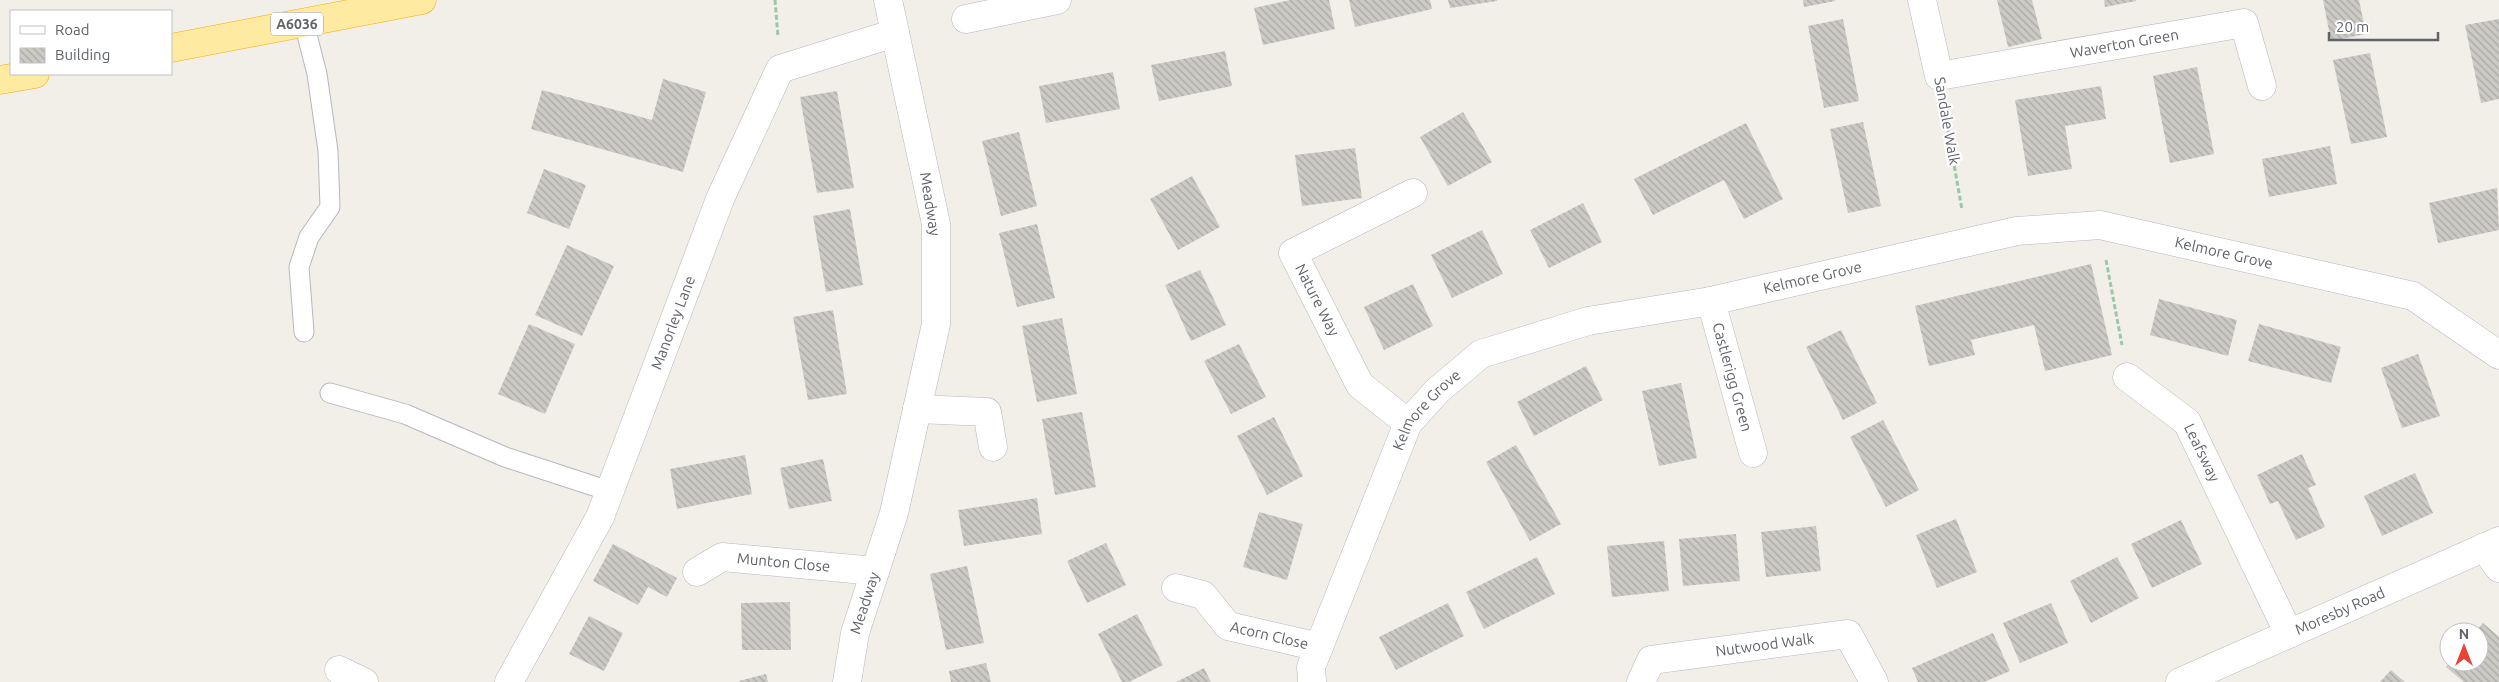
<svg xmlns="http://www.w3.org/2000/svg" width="2499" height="682" font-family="Ubuntu,sans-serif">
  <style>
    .building { fill: url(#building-back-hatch) }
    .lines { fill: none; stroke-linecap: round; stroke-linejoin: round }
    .service-casing { stroke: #b5b8bc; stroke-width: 21 }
    .minor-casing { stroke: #b5b8bc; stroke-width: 29 }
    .trunk-casing { stroke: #f9ab00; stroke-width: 29 }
    .path { stroke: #9cc7a9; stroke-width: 3; stroke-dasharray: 5 2.5; stroke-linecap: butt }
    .service { stroke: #fff; stroke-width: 19 }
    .minor { stroke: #fff; stroke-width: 28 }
    .trunk { stroke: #feeaa1; stroke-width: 28 }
    .labels { text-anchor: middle; stroke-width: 4.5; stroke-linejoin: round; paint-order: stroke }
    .shield { fill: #fff; stroke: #8f9295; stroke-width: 1 }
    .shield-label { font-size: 14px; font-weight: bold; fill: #5f6368 }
    .street-label { font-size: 15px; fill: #5f6368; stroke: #fff }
  </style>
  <defs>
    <pattern id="building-back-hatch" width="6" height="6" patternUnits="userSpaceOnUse" patternTransform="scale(1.25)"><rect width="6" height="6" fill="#cccac5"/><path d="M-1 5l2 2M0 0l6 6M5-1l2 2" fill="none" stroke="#a9a8a4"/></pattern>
  </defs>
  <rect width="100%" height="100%" fill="#f1efe8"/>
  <path class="building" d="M 1290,0 L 1329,0 L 1335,29 L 1263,45 L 1254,8 Z
    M 1349,0 L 1430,0 L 1432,9 L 1355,27 Z
    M 1448,0 L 1497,0 L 1497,1 L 1450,8 Z
    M 1803,0 L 1835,0 L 1835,1 L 1804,7 Z
    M 1997,0 L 2032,0 L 2042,39 L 2008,47 Z
    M 2104,0 L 2136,0 L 2136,1 L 2105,7 Z
    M 2323,0 L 2359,0 L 2366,34 L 2331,41 Z
    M 1843,19 L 1859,101 L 1824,108 L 1808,26 Z
    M 2499,19 L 2499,99 L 2481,103 L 2465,25 Z
    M 1225,51 L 1232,86 L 1159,101 L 1151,65 Z
    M 2370,53 L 2387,137 L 2351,144 L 2333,60 Z
    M 2197,67 L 2214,154 L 2170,163 L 2153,76 Z
    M 1113,72 L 1120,109 L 1046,123 L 1039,86 Z
    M 663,79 L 706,92 L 683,172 L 531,129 L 542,90 L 652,120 Z
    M 2101,86 L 2106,119 L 2065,126 L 2072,169 L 2028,176 L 2015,100 Z
    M 837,91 L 854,188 L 817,193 L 800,97 Z
    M 1463,112 L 1492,162 L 1448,186 L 1420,137 Z
    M 1863,122 L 1881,206 L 1848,213 L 1830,129 Z
    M 1746,123 L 1783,199 L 1744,219 L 1724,180 L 1653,215 L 1634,179 Z
    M 1019,132 L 1037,206 L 1001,216 L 982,141 Z
    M 2330,146 L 2337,184 L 2269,197 L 2262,159 Z
    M 1355,148 L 1362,198 L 1302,206 L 1295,155 Z
    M 544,169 L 586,185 L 569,229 L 527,213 Z
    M 1192,176 L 1220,227 L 1178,250 L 1150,199 Z
    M 2497,188 L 2499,230 L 2438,243 L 2429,203 Z
    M 1583,203 L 1602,242 L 1549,268 L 1530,230 Z
    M 850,209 L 863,285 L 826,292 L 813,216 Z
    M 1037,224 L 1055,298 L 1017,307 L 999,233 Z
    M 1482,230 L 1503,274 L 1452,298 L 1431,255 Z
    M 567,245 L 614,266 L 582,336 L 535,315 Z
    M 2091,264 L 2112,355 L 2045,371 L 2034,325 L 1971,340 L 1975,355 L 1929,366 L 1915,306 Z
    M 1200,270 L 1226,325 L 1191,341 L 1165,285 Z
    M 1413,284 L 1433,326 L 1384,350 L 1364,307 Z
    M 2159,299 L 2237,320 L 2228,356 L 2150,335 Z
    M 833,310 L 847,394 L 808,400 L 793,317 Z
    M 1062,318 L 1077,394 L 1037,402 L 1022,326 Z
    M 529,324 L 575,344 L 545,414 L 498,394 Z
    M 2259,324 L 2341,347 L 2331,383 L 2248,361 Z
    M 1841,330 L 1877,403 L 1843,420 L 1806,347 Z
    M 1239,344 L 1266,397 L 1231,414 L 1204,361 Z
    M 2418,354 L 2440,416 L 2402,428 L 2381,368 Z
    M 1586,366 L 1603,400 L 1534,436 L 1517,402 Z
    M 1681,383 L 1697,458 L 1659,466 L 1642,391 Z
    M 1082,412 L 1096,487 L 1055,495 L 1042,419 Z
    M 1274,417 L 1303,476 L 1267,495 L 1237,436 Z
    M 1883,420 L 1919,490 L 1886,507 L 1850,437 Z
    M 1516,445 L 1561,524 L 1530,541 L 1486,462 Z
    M 2302,454 L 2316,485 L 2308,488 L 2325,527 L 2296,540 L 2278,501 L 2270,504 L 2257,475 Z
    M 745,455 L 752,494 L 677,509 L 670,469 Z
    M 823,459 L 832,501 L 789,509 L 780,468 Z
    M 2415,473 L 2433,513 L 2382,536 L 2364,496 Z
    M 1037,498 L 1042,534 L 964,546 L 958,510 Z
    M 1259,512 L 1303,524 L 1287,580 L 1243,567 Z
    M 1956,519 L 1977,572 L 1937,588 L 1916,535 Z
    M 2181,520 L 2202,564 L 2152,588 L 2131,544 Z
    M 1816,526 L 1821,571 L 1766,577 L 1761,532 Z
    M 1736,534 L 1740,581 L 1683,586 L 1679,539 Z
    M 1664,541 L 1669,591 L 1612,597 L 1607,546 Z
    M 1106,543 L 1126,585 L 1087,603 L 1067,561 Z
    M 613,544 L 677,578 L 667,597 L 648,587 L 638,605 L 593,581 Z
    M 1537,557 L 1555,594 L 1484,629 L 1466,592 Z
    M 2117,557 L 2139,598 L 2091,623 L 2070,581 Z
    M 967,566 L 984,643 L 946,650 L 930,574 Z
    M 790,602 L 791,650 L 742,650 L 741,603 Z
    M 1448,603 L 1464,636 L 1396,670 L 1379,637 Z
    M 2051,603 L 2068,643 L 2020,663 L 2003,623 Z
    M 1137,614 L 1163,665 L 1129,682 L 1122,682 L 1098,634 Z
    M 589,616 L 623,633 L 604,671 L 569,654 Z
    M 2483,623 L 2499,637 L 2499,682 L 2464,682 L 2446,667 L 2450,662 L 2479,662 L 2479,632 L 2475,632 Z
    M 1993,633 L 2010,671 L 1984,682 L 1918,682 L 1912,668 Z
    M 986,663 L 991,682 L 951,682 L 949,671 Z
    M 1204,668 L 1211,682 L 1176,682 Z
    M 2391,670 L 2405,682 L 2380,682 Z
    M 766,674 L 768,682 L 740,682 L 739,681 Z"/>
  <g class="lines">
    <g class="service-casing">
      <path id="service" d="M 304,332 L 299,267 L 309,237 L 330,207 L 328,151 L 317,74 L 304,23
        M 330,393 L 405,414 L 505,457 L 609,491"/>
    </g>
    <g class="minor-casing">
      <g id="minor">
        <path id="s1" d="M 1922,0 L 1939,76 L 2244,23 L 2262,86"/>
        <path d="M 966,19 L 1057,0"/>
        <path id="s2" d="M 1711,301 L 1753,453"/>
        <path id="s3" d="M 2127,377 L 2187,422 L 2289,634"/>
        <path d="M 917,409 L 987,412 L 993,447"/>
        <path d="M 1408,423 L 1360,385 L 1293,253 L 1413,193"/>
        <path d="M 2484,547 L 2499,568"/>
        <path id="s4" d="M 697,572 L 722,557 L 875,571"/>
        <path id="s5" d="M 1176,588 L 1203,595 L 1228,626 L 1319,647"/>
        <path d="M 339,670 L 364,682"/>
        <path id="s6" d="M 509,682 L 600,517 L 720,199 L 780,69 L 895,33"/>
        <path id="s7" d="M 847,682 L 855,633 L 894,513 L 936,324 L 936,224 L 888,0"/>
        <path id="s8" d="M 1312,682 L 1311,667 L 1408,423 L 1437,391 L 1481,354 L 1588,321 L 1711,301 L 2017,231 L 2100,225 L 2413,296 L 2499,355"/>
        <path id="s9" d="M 1641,682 L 1651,660 L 1848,634 L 1874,682"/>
        <path id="s10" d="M 2180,682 L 2499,541"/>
      </g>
    </g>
    <g class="trunk-casing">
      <path id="trunk" d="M 171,48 L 422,0
        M 0,80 L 35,74"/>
    </g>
    <path class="path" d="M 775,0 L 778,37
      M 1944,107 L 1962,210
      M 2106,260 L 2122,345"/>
    <use href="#service" class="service"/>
    <use href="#minor" class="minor"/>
    <use href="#trunk" class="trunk"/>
  </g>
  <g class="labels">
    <rect class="shield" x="271" y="12.5" width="52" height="23" rx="4"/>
    <g class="shield-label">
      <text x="297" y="29">A6036</text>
    </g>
    <g class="street-label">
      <text dy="5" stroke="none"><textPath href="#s1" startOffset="266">Waverton Green</textPath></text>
      <text transform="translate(1947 121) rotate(80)" y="5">Sandale Walk</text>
      <text transform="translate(930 204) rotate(81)" y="5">Meadway</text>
      <text dy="5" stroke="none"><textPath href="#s8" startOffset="1139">Kelmore Grove</textPath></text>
      <text dy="5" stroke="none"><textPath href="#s8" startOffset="719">Kelmore Grove</textPath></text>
      <text transform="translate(1317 300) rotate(63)" y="5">Nature Way</text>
      <text dy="5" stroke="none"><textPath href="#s6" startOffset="396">Manorley Lane</textPath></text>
      <text dy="5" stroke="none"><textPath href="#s2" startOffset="79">Castlerigg Green</textPath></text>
      <text dy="5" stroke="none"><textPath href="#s8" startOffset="299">Kelmore Grove</textPath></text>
      <text dy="5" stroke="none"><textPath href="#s3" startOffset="109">Leafsway</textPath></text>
      <text dy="5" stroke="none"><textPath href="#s4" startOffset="91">Munton Close</textPath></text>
      <text dy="5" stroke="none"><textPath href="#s7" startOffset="81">Meadway</textPath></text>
      <text dy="5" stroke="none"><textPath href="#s10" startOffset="175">Moresby Road</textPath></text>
      <text dy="5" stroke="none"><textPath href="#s5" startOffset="110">Acorn Close</textPath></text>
      <text dy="5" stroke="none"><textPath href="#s9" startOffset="139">Nutwood Walk</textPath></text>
    </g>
  </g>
  <rect x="10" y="10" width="162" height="65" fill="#ffffff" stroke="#bfc1c3"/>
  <rect x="20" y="26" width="25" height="8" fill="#ffffff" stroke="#bfc1c3"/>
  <text x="55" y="35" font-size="15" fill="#5f6368">Road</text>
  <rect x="20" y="48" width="25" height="15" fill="url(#building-back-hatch)" stroke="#bfc1c3"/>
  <text x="55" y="60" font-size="15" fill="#5f6368">Building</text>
  <g transform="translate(2464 647)"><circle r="24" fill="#ffffff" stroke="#bfc1c3"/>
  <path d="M0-4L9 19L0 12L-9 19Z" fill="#ea4335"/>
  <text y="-8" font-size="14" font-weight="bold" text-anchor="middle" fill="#5f6368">N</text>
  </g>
  <path d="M2329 32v8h109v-8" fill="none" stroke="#5f6368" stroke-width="2.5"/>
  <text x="2336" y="32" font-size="15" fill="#5f6368" stroke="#ffffff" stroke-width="4" paint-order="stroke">20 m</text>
</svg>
